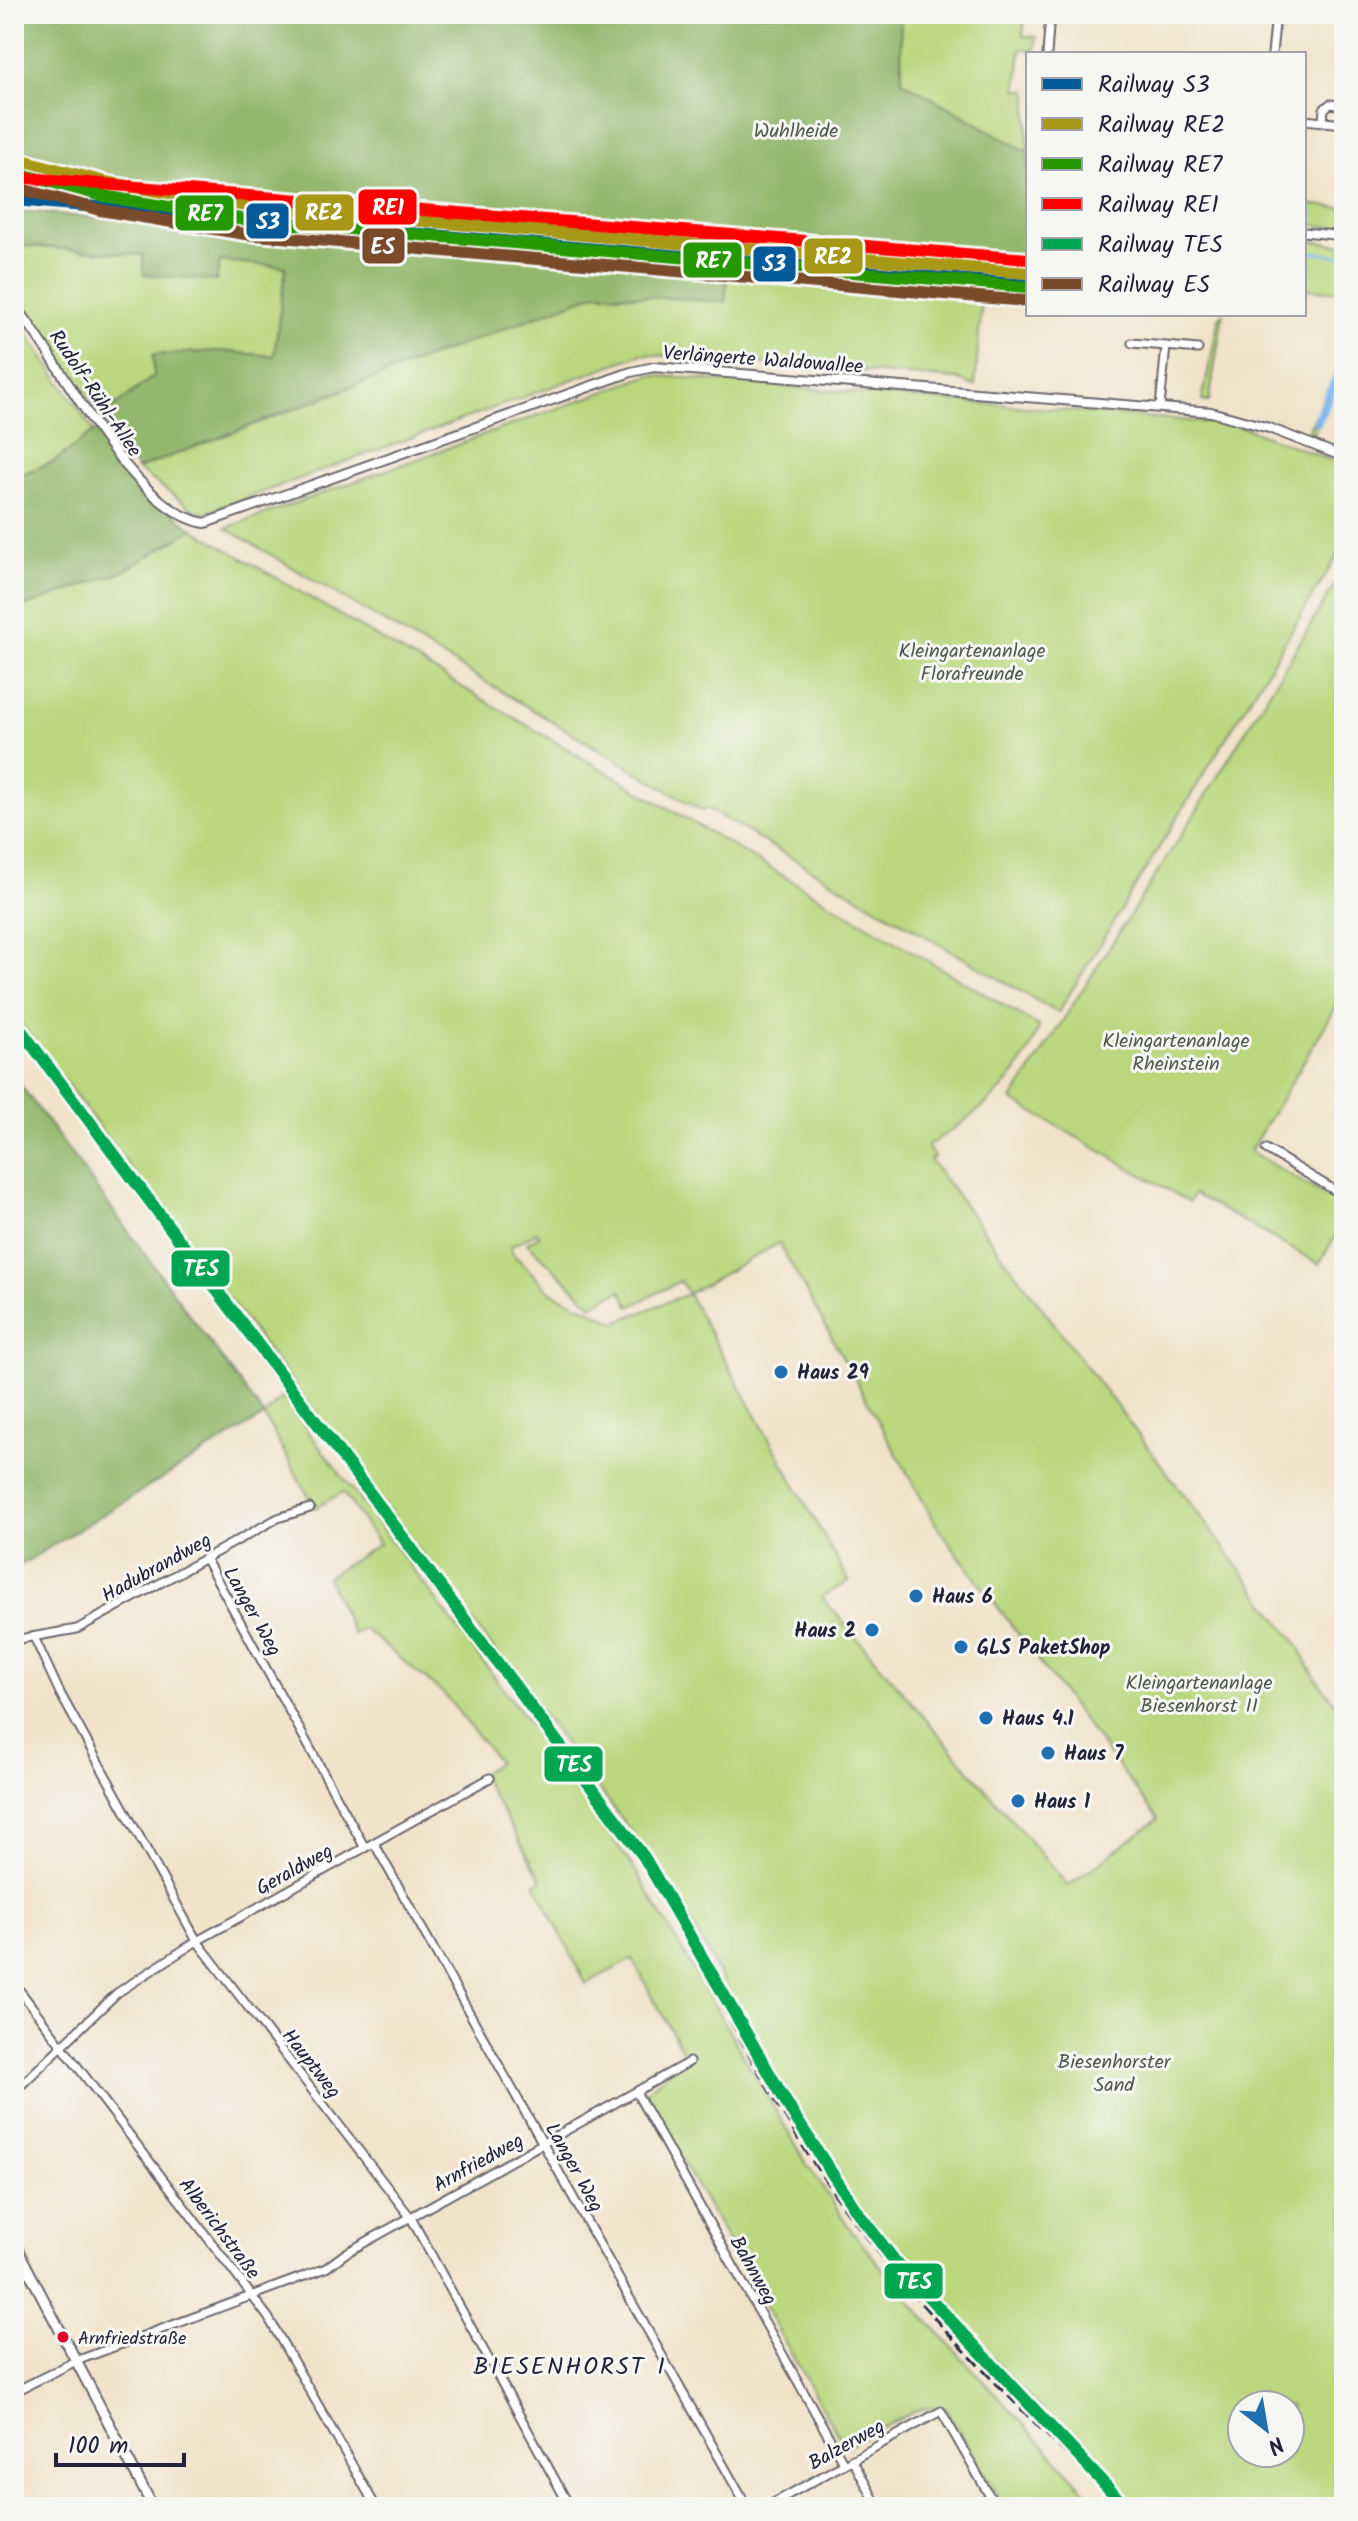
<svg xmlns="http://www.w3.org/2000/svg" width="1358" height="2521" font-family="Kalam,sans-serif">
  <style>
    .green { fill: #bad77e; stroke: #6e7c5c; stroke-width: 2; fill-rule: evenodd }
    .forest { fill: #93b86d; stroke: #5a6d54; stroke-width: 2 }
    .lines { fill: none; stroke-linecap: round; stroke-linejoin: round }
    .stream { stroke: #7ab7ed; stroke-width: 3 }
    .canal { stroke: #7ab7ed; stroke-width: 9 }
    .minor-casing { stroke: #6a666d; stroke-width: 11 }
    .tertiary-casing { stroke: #6a666d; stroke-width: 12 }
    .secondary-casing { stroke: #6a666d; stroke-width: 13 }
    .minor { stroke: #fff; stroke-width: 7 }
    .tertiary { stroke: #fff; stroke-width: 8 }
    .secondary { stroke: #fff; stroke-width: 9 }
    .rail { stroke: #22223b; stroke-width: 3; stroke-dasharray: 12 6; stroke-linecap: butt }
    .rail-1-casing { stroke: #f6f6f2; stroke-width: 18 }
    .rail-2-casing { stroke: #f6f6f2; stroke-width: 18 }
    .rail-3-casing { stroke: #f6f6f2; stroke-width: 18 }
    .rail-4-casing { stroke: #f6f6f2; stroke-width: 18 }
    .rail-5-casing { stroke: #f6f6f2; stroke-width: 18 }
    .rail-6-casing { stroke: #f6f6f2; stroke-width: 18 }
    .rail-1 { stroke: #055a99; stroke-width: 12 }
    .rail-2 { stroke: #a79818; stroke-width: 12 }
    .rail-3 { stroke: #269900; stroke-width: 12 }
    .rail-4 { stroke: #f00; stroke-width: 12 }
    .rail-5 { stroke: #00a651; stroke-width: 12 }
    .rail-6 { stroke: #7a4b2a; stroke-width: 12 }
    .poi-dot { fill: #1f6fb2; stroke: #f6f6f2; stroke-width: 3 }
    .bus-dot { fill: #e4002b; stroke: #f6f6f2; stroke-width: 3 }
    .labels { text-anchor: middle; stroke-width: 6; stroke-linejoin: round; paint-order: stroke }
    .bus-label { font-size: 18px; fill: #22223b; stroke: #f6f6f2; text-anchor: start }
    .park-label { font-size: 20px; fill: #50584f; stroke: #f6f6f2 }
    .street-label { font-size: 20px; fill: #22223b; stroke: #f6f6f2 }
    .poi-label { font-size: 20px; font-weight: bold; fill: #22223b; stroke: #f6f6f2; text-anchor: start }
    .quarter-label { font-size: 24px; letter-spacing: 2px; fill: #22223b; stroke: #f6f6f2 }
    .line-badge { stroke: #f6f6f2; stroke-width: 3 }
    .badge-label { font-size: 22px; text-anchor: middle; font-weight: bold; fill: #fff }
  </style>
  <rect width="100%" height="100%" fill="#f6f6f2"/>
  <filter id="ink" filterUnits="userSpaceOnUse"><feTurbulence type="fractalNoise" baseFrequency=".0125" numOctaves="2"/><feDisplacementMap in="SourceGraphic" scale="16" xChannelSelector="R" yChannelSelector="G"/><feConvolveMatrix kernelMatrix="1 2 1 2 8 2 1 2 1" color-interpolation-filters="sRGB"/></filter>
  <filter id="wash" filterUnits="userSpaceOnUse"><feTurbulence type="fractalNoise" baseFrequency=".006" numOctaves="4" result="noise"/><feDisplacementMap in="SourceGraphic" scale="32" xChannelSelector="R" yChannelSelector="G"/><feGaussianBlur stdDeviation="1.8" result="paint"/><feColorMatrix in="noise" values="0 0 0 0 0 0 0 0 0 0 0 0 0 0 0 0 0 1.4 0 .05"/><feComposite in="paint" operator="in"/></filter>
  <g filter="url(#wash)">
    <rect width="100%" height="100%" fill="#f1e3ca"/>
    <path class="green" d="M 900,14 L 1025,14 L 1023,36 L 1037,37 L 1035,50 L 1021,49 L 1017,89 L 1028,91 L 1028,152 L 902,81 Z
      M 1304,204 L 1344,208 L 1344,228 L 1304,224 Z
      M 1304,240 L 1344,245 L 1344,292 L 1304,289 Z
      M 14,245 L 144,255 L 216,281 L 220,261 L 286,267 L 274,356 L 219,351 L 154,355 L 155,376 L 102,416 L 14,291 Z
      M 728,273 L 982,295 L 975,386 L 957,379 L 642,354 L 205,513 L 194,510 L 137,469 L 597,293 L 725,302 Z
      M 14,314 L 94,432 L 53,462 L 14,477 Z
      M 1223,314 L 1209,402 L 1202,401 L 1219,318 Z
      M 1344,354 L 1344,366 L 1313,434 L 1308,432 Z
      M 650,375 L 1237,425 L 1344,465 L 1344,545 L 1058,1013 L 706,808 L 703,811 L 226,528 Z
      M 193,529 L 1039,1026 C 1020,1084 977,1115 927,1146 L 934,1157 L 930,1160 L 1300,1648 L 1313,1674 L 1344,1715 L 1344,2507 L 1131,2507 L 898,2257 L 844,2191 L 817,2153 L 694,1928 L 648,1854 L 14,1014 L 14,610 L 122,572 ZM 537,1232 L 539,1236 L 527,1243 L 592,1305 L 621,1290 L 630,1307 L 680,1281 L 688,1294 L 616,1322 L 552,1293 L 513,1254 L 510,1247 ZM 779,1243 L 938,1528 L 1158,1819 L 1068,1886 L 822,1597 L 849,1581 L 688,1294 ZM 1242,2405 L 1290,2405 L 1290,2453 L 1242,2453 Z
      M 1344,570 L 1344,994 L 1250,1151 L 1344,1207 L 1344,1221 L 1319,1264 L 1194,1194 L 1189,1202 L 1012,1100 L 1194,815 Z
      M 282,1397 L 574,1782 L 637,1873 L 805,2161 L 853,2233 L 915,2307 L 1101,2507 L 1004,2507 L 945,2407 L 919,2409 L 847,2446 L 843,2445 L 644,2093 L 682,2061 L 684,2054 L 632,1959 L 586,1984 L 535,1884 L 542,1880 L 480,1774 L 498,1762 L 444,1694 L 364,1629 L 353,1634 L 327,1577 L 379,1544 L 343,1492 L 315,1508 L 264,1416 Z"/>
    <path class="forest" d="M 14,14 L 900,14 L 902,81 L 1028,152 L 1028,265 L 274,202 L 89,173 L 14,147 Z
      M 14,167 L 83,188 L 14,183 Z
      M 14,211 L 277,231 L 728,273 L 725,302 L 597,293 L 137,469 L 102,416 L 154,376 L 153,355 L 219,351 L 274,356 L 286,267 L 220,261 L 216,281 L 143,274 L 143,255 L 14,245 Z
      M 95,431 L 138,485 L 193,529 L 122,572 L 14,610 L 14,477 L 53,462 Z
      M 14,1076 L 264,1416 L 14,1569 Z"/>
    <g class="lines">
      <path class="stream" d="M 1304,251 L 1344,257"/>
      <path class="canal" d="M 1317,422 L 1344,361"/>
    </g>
  </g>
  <g filter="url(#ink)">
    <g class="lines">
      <g class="minor-casing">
        <path id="minor" d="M 1308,14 L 1344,18
          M 1047,54 L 1050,14
          M 1272,54 L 1276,14
          M 1304,120 L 1344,124
          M 1323,121 L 1324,109 L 1330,104 L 1344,106
          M 1304,232 L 1344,236
          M 1132,343 L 1166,346
          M 1160,407 L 1166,346 L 1198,349
          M 1266,1149 L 1344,1196
          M 205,1558 L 365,1848
          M 34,1637 L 60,1693 L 197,1941 L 411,2218 L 570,2507
          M 14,1640 L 77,1629 L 278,1518 L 310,1508
          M 374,1843 L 747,2507
          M 14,1983 L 268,2317 L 376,2507
          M 14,2092 L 117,1993 L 197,1941 L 490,1778
          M 636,2092 L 844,2464
          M 14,2392 L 76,2361 L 326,2268 L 346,2253 L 689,2062
          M 852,2459 L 878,2507
          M 766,2507 L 941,2411 L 996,2507"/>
      </g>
      <g class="tertiary-casing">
        <path id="tertiary" d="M 14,304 C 61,360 130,511 205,523 L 631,372 L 654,367 L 1211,412 L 1269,428 L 1344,457"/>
      </g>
      <g class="secondary-casing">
        <path id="secondary" d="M 14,2243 L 153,2507"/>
      </g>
      <use href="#minor" class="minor"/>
      <use href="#tertiary" class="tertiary"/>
      <use href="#secondary" class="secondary"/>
      <path class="rail" d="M 14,1030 L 639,1860 C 709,1973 765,2098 843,2206 C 922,2316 1024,2410 1118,2507"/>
      <g class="rail-1-casing">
        <path id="rail-1" d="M 14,200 L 1028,285"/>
      </g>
      <g class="rail-2-casing">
        <path id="rail-2" d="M 14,158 L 105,182 L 247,206 L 1028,273"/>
      </g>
      <g class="rail-3-casing">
        <path id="rail-3" d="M 14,172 L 103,196 L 246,220 L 1027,287"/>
      </g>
      <g class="rail-4-casing">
        <path id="rail-4" d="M 15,177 L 1028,259"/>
      </g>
      <g class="rail-5-casing">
        <path id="rail-5" d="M 14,1021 L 644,1857 L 793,2114 L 858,2213 L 894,2260 L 1126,2507"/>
      </g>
      <g class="rail-6-casing">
        <path id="rail-6" d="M 14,187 L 100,210 L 245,234 L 1026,301"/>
      </g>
      <use href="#rail-1" class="rail-1"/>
      <use href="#rail-2" class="rail-2"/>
      <use href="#rail-3" class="rail-3"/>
      <use href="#rail-4" class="rail-4"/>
      <use href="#rail-5" class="rail-5"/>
      <use href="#rail-6" class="rail-6"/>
    </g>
  </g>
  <g class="poi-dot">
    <circle cx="781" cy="1372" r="8"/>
    <circle cx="916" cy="1596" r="8"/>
    <circle cx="872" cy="1630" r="8"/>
    <circle cx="961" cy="1647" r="8"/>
    <circle cx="986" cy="1718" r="8"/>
    <circle cx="1048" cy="1753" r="8"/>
    <circle cx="1018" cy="1801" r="8"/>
  </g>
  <circle class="bus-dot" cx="63" cy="2337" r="7"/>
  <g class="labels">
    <g class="bus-label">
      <text x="78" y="2344">Arnfriedstraße</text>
    </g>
    <g class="park-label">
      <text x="796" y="137">Wuhlheide</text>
      <text x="972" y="657">Kleingartenanlage<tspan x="972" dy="23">Florafreunde</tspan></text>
      <text x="1176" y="1047">Kleingartenanlage<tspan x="1176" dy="23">Rheinstein</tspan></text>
      <text x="1199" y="1689">Kleingartenanlage<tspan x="1199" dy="23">Biesenhorst II</tspan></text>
      <text x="1114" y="2068">Biesenhorster<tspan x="1114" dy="23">Sand</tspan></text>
    </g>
    <g class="street-label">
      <text transform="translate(763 359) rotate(4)" y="7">Verlängerte Waldowallee</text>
      <text transform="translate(96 393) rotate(56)" y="7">Rudolf-Rühl-Allee</text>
      <text transform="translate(156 1567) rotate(-29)" y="7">Hadubrandweg</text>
      <text transform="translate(253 1611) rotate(61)" y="7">Langer Weg</text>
      <text transform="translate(294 1869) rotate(-29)" y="7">Geraldweg</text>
      <text transform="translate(312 2063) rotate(52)" y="7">Hauptweg</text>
      <text transform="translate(478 2162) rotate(-29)" y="7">Arnfriedweg</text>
      <text transform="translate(575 2167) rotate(61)" y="7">Langer Weg</text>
      <text transform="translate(220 2228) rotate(53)" y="7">Alberichstraße</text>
      <text transform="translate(754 2270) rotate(61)" y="7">Bahnweg</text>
      <text transform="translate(846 2444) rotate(-29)" y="7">Balzerweg</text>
    </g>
    <g class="poi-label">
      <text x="797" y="1379">Haus 29</text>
      <text x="932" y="1603">Haus 6</text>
      <text x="856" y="1637" text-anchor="end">Haus 2</text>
      <text x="977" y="1654">GLS PaketShop</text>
      <text x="1002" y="1725">Haus 4.1</text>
      <text x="1064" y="1760">Haus 7</text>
      <text x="1034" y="1808">Haus 1</text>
    </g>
    <g class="quarter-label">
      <text x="570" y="2374">BIESENHORST I</text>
    </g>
  </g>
  <g class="line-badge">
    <rect x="357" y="188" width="61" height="38" rx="8" fill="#f00"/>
    <rect x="294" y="193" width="61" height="39" rx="8" fill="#a79818"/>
    <rect x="174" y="194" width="61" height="38" rx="8" fill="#269900"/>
    <rect x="245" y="202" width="45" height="38" rx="8" fill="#055a99"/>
    <rect x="361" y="227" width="45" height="38" rx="8" fill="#7a4b2a"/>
    <rect x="803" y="237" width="61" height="38" rx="8" fill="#a79818"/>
    <rect x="682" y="241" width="61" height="38" rx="8" fill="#269900"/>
    <rect x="752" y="245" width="45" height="38" rx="8" fill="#055a99"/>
    <rect x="170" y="1249" width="61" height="39" rx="8" fill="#00a651"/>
    <rect x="543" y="1745" width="61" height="38" rx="8" fill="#00a651"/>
    <rect x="883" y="2262" width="61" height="38" rx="8" fill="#00a651"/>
  </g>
  <g class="badge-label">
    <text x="388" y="215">RE1</text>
    <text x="324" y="220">RE2</text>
    <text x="205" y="221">RE7</text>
    <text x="268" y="229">S3</text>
    <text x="383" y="254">ES</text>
    <text x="833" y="264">RE2</text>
    <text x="713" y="268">RE7</text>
    <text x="774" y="271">S3</text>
    <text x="201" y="1276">TES</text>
    <text x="574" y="1772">TES</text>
    <text x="914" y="2289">TES</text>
  </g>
  <rect width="1358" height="2521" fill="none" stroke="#f6f6f2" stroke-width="48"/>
  <rect x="1026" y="52" width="280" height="264" fill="#f6f6f2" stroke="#a1a1a9" stroke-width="2"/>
  <rect x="1042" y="78" width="40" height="12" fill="#055a99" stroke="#a1a1a9" stroke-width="2"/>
  <text x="1098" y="92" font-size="24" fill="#22223b">Railway S3</text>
  <rect x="1042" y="118" width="40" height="12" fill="#a79818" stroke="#a1a1a9" stroke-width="2"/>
  <text x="1098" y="132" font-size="24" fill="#22223b">Railway RE2</text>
  <rect x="1042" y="158" width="40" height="12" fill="#269900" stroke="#a1a1a9" stroke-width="2"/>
  <text x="1098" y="172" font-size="24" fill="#22223b">Railway RE7</text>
  <rect x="1042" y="198" width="40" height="12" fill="#ff0000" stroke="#a1a1a9" stroke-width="2"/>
  <text x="1098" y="212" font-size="24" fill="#22223b">Railway RE1</text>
  <rect x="1042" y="238" width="40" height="12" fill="#00a651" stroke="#a1a1a9" stroke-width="2"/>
  <text x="1098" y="252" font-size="24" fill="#22223b">Railway TES</text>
  <rect x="1042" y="278" width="40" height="12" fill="#7a4b2a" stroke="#a1a1a9" stroke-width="2"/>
  <text x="1098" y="292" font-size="24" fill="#22223b">Railway ES</text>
  <g transform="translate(1266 2429) rotate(149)"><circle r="38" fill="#f6f6f2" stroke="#a1a1a9" stroke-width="2"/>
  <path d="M0-6L14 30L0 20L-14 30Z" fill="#1f6fb2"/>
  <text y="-12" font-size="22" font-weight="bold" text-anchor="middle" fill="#22223b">N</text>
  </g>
  <path d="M56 2453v12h128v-12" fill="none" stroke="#22223b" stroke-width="4"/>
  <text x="68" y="2453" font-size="24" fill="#22223b" stroke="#f6f6f2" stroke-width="6" paint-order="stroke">100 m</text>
</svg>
